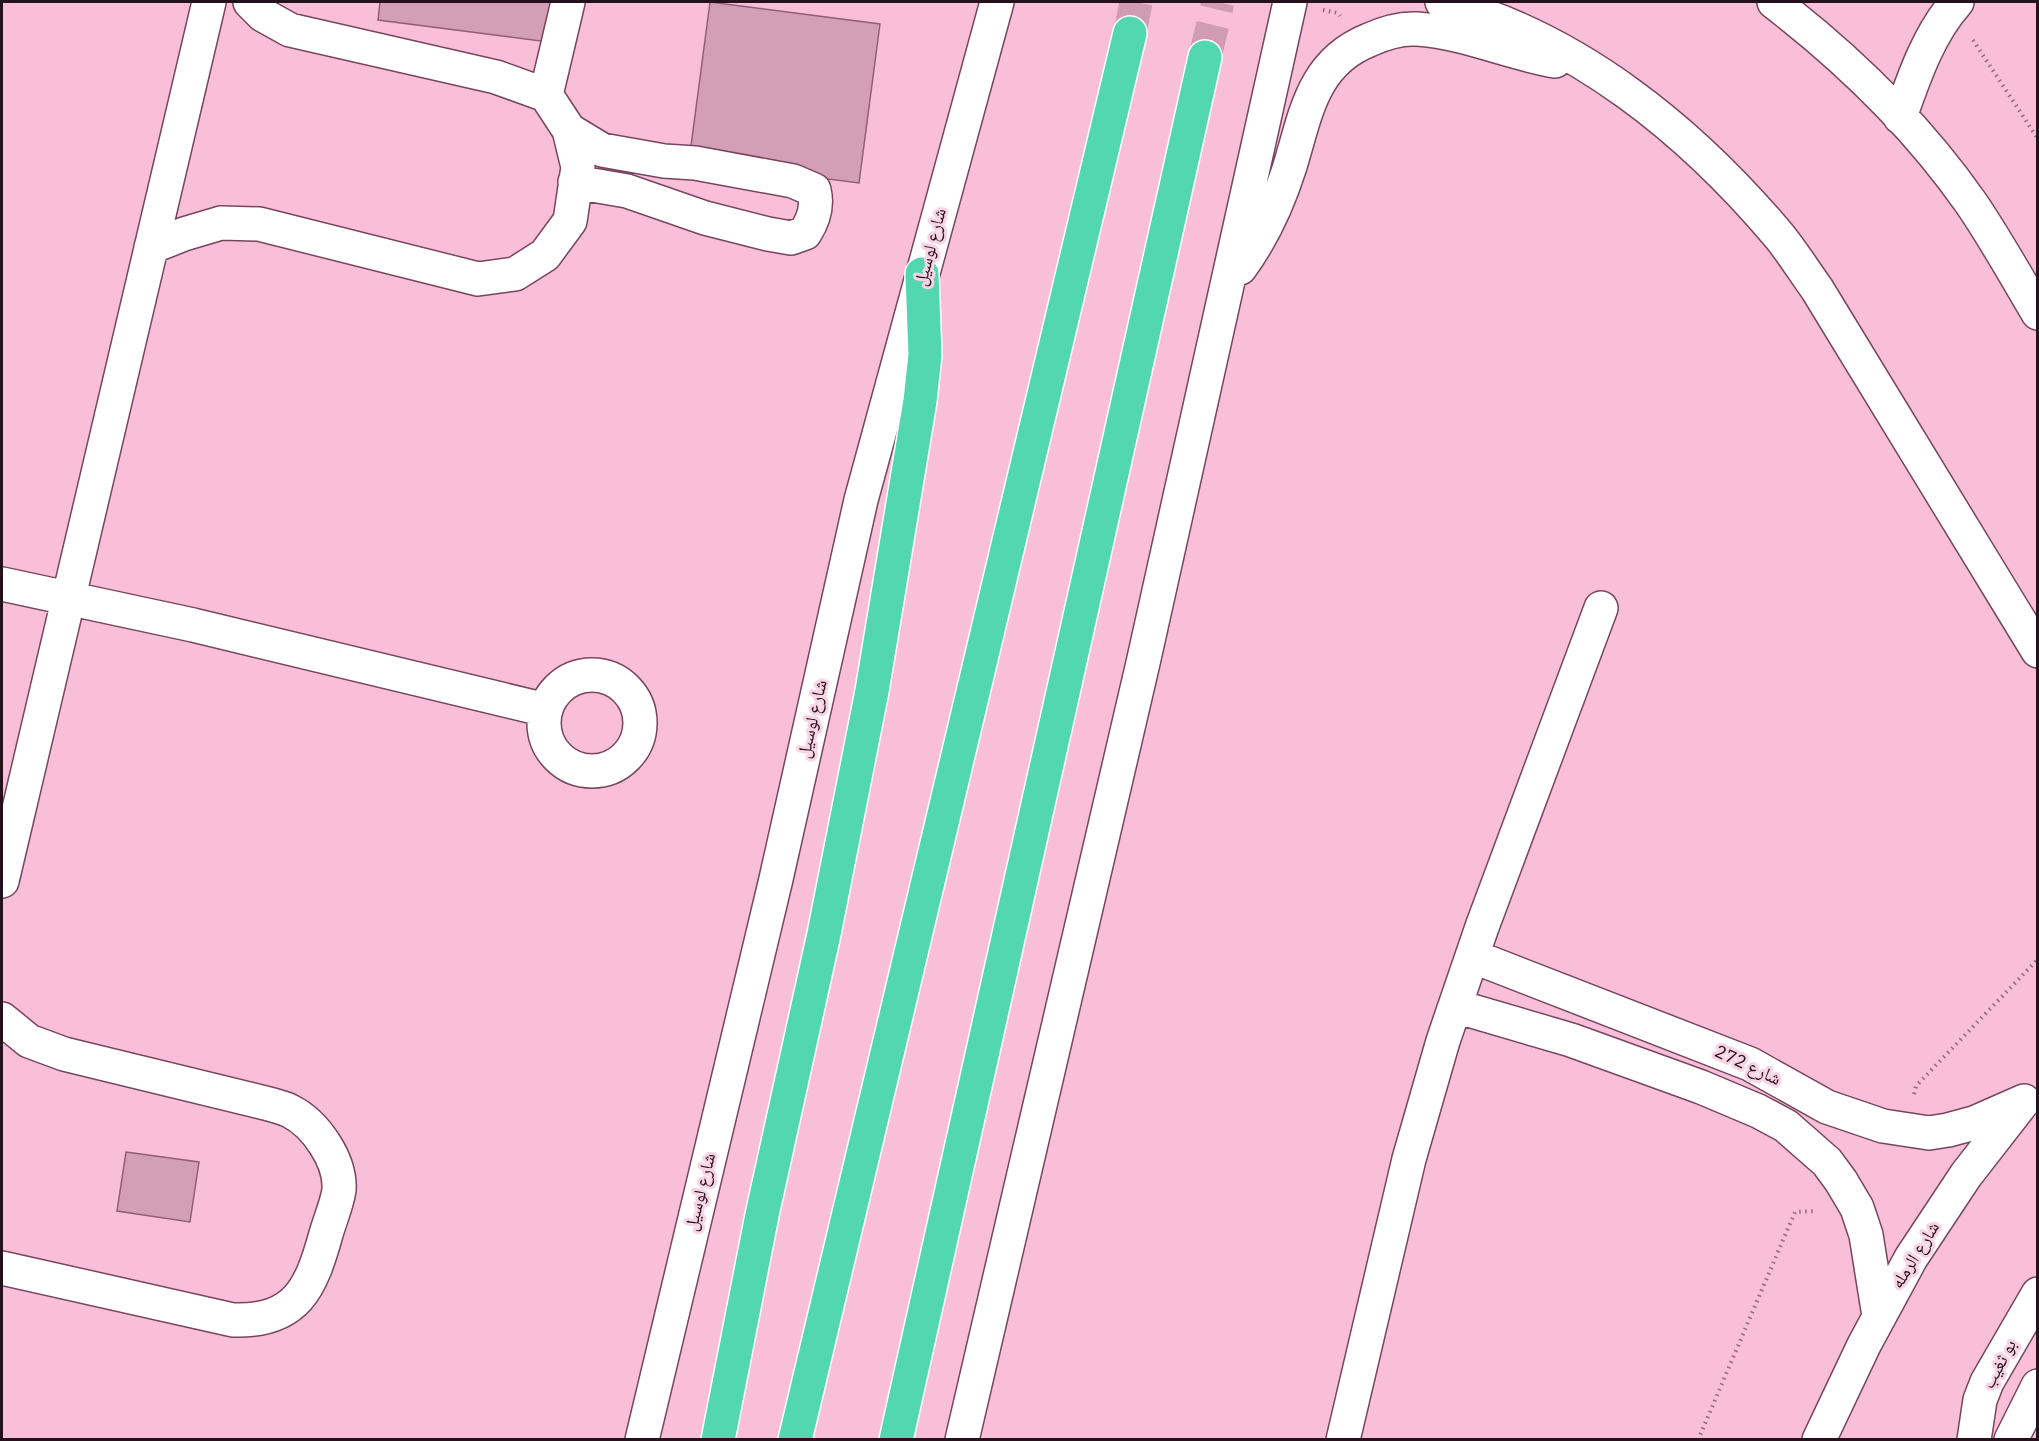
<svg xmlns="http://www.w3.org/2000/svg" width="2039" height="1441" font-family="'IBM Plex Sans','Noto Naskh Arabic',sans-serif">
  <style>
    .building { fill: #d59eb7; stroke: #925f77; stroke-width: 1.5 }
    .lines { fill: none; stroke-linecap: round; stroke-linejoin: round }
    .highway-tunnel { stroke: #cf9cb3; stroke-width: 33; stroke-dasharray: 33 16; stroke-linecap: butt }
    .minor-casing { stroke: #77465e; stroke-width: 36 }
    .highway-casing { stroke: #fff; stroke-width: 36 }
    .path { stroke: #916a7c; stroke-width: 4; stroke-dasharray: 1.5 4.5; stroke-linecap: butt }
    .minor { stroke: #fff; stroke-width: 33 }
    .highway { stroke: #53d7b0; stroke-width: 33 }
    .labels { text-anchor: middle; stroke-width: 6; stroke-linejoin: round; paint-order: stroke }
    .street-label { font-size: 18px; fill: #25111b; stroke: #f8d4e4 }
  </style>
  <rect width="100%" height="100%" fill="#f9bfd9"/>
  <path class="building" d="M 380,2 L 553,2 L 548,42 L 378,20 Z
    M 710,2 L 880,24 L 859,183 L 689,161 Z
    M 126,1152 L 199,1162 L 190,1222 L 117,1211 Z"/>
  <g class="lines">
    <path class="highway-tunnel" d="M 1130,33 L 1136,2
      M 1205,57 L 1218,2"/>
    <g class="minor-casing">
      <path id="minor" d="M 1442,2 C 1577,38 1691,131 1780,237 C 1793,253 1804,271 1817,289 L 2038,651
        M 1774,2 C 1848,59 1917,126 1971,203 C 1995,238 2016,276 2038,313
        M 546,95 L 568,2
        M 1900,117 C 1914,77 1929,33 1957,2
        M 569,130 L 602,150 L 664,161 L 695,163 L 793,181 L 814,190 C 818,206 814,219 805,233 L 791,238 L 768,234 L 705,218 L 627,191 L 575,182
        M 151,247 L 184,234 L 221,223 L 259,224 L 478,279 L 515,274 L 545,255 L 570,221 L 578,167 L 569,130 L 546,95 L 496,77 L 290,30 L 263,15 L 250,2
        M 1240,268 C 1262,238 1279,201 1290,166 C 1306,114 1312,63 1369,40 C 1384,33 1400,28 1417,29 C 1464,32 1509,53 1555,61
        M 2,584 L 193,625 L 546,710
        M544 723a48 48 0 1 1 96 0a48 48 0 1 1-96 0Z
        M 2,881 L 209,2
        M 1472,956 L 1750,1064 L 1827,1107 L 1883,1126 L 1929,1133 L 1948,1130 L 1974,1123 L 2024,1101
        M 1455,1006 L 1571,1040 L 1701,1087 L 1758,1111 L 1786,1126 L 1827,1162 L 1841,1181 L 1857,1208 L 1866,1235 L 1879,1316
        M 2,1019 L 29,1041 L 64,1054 L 269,1104 C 276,1106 284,1108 290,1111 C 316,1124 341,1161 339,1190 C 337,1204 330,1220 326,1234 C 311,1288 297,1322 233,1320 L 2,1268
        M 642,1440 L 776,879 L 861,500 L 997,2
        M 962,1440 L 1143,663 L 1290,2
        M 1343,1440 L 1409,1159 L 1443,1041 L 1482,927 L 1601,608
        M 1819,1440 L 1864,1345 L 1911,1258 L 1966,1175 L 2022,1103
        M 1974,1440 L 1980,1400 L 1987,1382 L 2038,1294
        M 2011,1440 L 2038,1386"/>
    </g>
    <g class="highway-casing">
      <path id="highway" d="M 718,1440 L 762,1215 L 824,934 L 872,691 L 920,401 L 925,355 L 922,274
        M 795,1440 L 1130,33
        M 896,1440 L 1205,57"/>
    </g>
    <path class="path" d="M 1323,10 L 1338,13 L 1340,16
      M 1973,40 L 2038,139
      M 1914,1094 L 1916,1086 L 2038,959
      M 1698,1440 L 1795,1212 L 1817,1211"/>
    <use href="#minor" class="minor"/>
    <use href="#highway" class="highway"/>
  </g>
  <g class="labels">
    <g class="street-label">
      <text transform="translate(930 247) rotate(-75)" y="6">شارع لوسيل</text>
      <text transform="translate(812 719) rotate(-77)" y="6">شارع لوسيل</text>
      <text transform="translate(1748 1065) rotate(25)" y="6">شارع 272</text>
      <text transform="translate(700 1192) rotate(-76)" y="6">شارع لوسيل</text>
      <text transform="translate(1915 1255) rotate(-58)" y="6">شارع الرمله</text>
      <text transform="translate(1999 1364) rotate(-62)" y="6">بو ثغيب</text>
    </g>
  </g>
  <rect width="2039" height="1441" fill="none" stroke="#25111b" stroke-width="6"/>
</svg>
